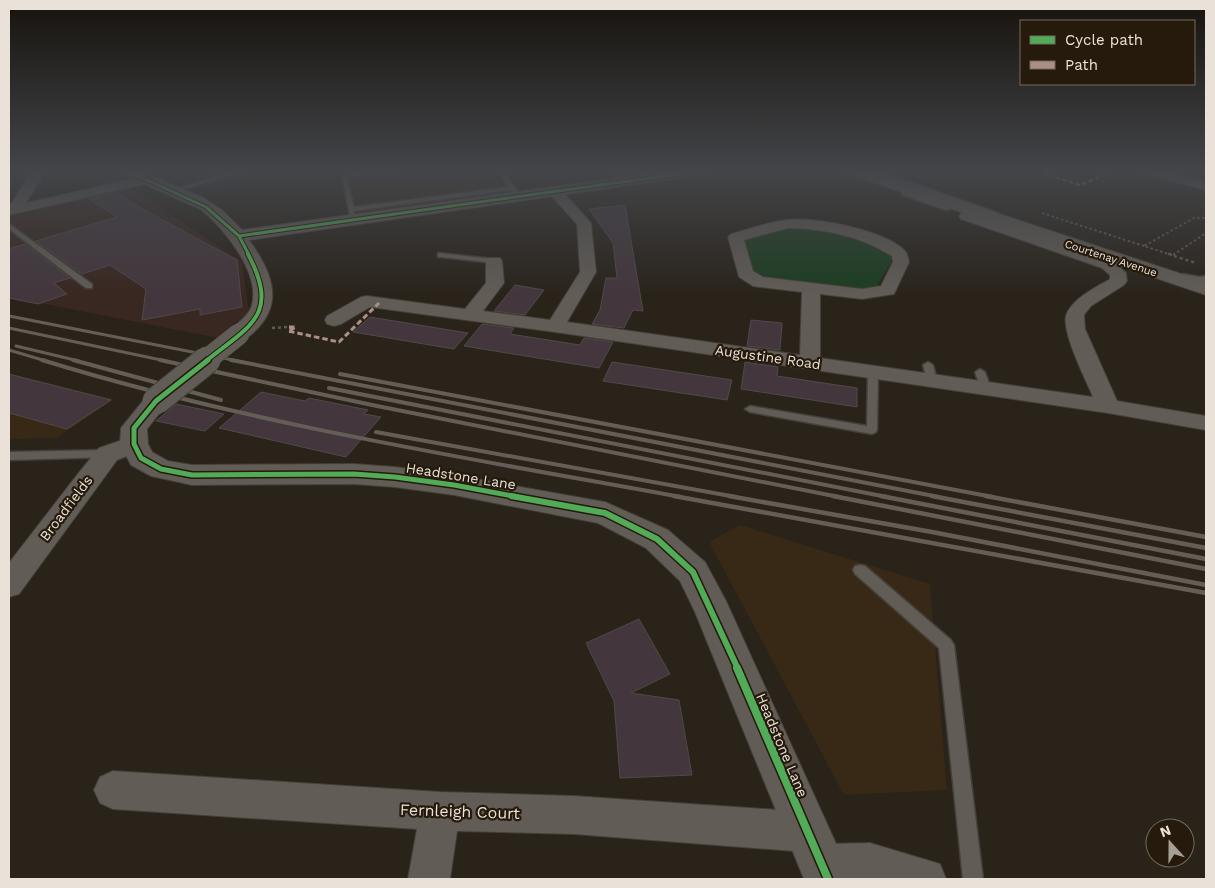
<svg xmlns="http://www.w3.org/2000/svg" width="1215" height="888" font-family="'Work Sans',sans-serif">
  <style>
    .built { fill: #372915 }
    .industrial { fill: #392721 }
    .education { fill: #332732 }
    .green { fill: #1c3d22 }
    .building { fill: #43373d; stroke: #4f4a48 }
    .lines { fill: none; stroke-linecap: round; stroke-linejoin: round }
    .service-casing { stroke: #443f38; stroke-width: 3 }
    .minor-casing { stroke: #443f38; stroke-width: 2 }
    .tertiary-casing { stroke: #443f38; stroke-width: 2 }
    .path-far1 { stroke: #5f5b55; stroke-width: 2; stroke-dasharray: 2.5 2.5; stroke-linecap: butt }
    .path { stroke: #5f5b55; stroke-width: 2.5; stroke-dasharray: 3 3; stroke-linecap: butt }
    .service { fill: #615c56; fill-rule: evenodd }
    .minor { fill: #615c56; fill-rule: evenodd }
    .tertiary { fill: #615c56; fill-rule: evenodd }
    .rail-far2 { stroke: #645e57; stroke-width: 3 }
    .rail-far1 { stroke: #645e57; stroke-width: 4 }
    .rail { stroke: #645e57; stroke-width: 4.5 }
    .tertiary-bridge-far1-casing { stroke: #443f38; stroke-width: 22; stroke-linecap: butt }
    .tertiary-bridge-casing { stroke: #443f38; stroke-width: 29; stroke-linecap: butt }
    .tertiary-bridge-far1 { stroke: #615c56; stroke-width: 21 }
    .tertiary-bridge { stroke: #615c56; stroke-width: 27 }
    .quiet-far1 { stroke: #ac8f84; stroke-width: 2.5; stroke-dasharray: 4.5 2.5; stroke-linecap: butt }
    .quiet { stroke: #ac8f84; stroke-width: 3; stroke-dasharray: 5.5 3; stroke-linecap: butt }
    .cycleway-far4-casing { stroke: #251a0b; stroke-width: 5 }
    .cycleway-far3-casing { stroke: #251a0b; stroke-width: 6 }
    .cycleway-far2-casing { stroke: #251a0b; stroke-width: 8 }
    .cycleway-far1-casing { stroke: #251a0b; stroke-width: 9 }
    .cycleway-casing { stroke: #251a0b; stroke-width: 11 }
    .cycleway-far4 { stroke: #51ab58; stroke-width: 3 }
    .cycleway-far3 { stroke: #51ab58; stroke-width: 4 }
    .cycleway-far2 { stroke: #51ab58; stroke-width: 5 }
    .cycleway-far1 { stroke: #51ab58; stroke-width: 6 }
    .cycleway { stroke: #51ab58; stroke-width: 8 }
    .labels { text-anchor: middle; stroke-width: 4.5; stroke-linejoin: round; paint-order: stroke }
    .far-street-label { font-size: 11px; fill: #eae2d8; stroke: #251a0b }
    .street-label { font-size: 14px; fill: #eae2d8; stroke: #251a0b }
    .near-street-label { font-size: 16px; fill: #eae2d8; stroke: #251a0b }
  </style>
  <rect width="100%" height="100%" fill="#29231a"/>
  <path class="built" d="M 379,170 L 502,170 L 516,192 L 357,212 L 348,174 Z
    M 9,374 L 114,399 L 56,438 L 9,439 Z
    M 740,525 L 930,584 L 947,790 L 844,795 L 709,542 Z"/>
  <path class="industrial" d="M 128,186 L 242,262 L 249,311 L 218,338 L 9,297 L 9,216 Z"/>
  <path class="education" d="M 156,170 L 243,171 L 270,170 L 206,191 Z"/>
  <path class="green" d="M 1058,170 L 1128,170 L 1142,174 L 1138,177 L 1121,177 L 1106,173 L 1078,183 L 1048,174 Z
    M 786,227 L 846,232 L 895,255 L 873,293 L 757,278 L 741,239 Z"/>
  <path class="building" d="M 116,193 L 148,212 L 237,260 L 242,307 L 200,315 L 200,309 L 142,320 L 146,289 L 110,265 L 82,274 L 36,241 L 117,217 L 89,199 Z
    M 625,205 L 643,311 L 633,310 L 624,328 L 592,324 L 600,310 L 606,278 L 617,278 L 613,243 L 589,209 Z
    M 25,244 L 70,278 L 54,283 L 67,294 L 38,304 L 9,298 L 9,249 Z
    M 515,285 L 544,290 L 525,315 L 494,311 Z
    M 370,317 L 468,333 L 454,349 L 353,332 Z
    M 751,320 L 782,323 L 780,350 L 747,346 Z
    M 482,324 L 514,328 L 510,334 L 580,345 L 584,338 L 613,342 L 599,368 L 464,346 Z
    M 612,362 L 732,380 L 727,400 L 603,381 Z
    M 745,362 L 778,367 L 777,376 L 857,388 L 857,407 L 741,389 Z
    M 9,374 L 111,400 L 67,429 L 9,413 Z
    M 261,392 L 305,401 L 309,398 L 368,410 L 364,414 L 381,417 L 346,457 L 219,428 Z
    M 176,404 L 224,414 L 205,431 L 156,421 Z
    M 639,619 L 670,674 L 631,693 L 679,700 L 692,775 L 620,778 L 614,701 L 586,643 Z"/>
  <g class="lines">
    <g class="service-casing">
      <path id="service" d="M 235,170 L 246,170 L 175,192 L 170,191 Z
        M 382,170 L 404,170 L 347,178 L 354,207 L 508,187 L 497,170 L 503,170 L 518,192 L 513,193 L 511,190 L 354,211 L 354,216 L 350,216 L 342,176 Z
        M 608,170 L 615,170 L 627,182 L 622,183 Z
        M 877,172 L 881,172 L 998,213 L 993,214 L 877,174 Z
        M 904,192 L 930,201 L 938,199 L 939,200 L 936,203 L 951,209 L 946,210 L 902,195 L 902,193 Z
        M 9,224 L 92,284 L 92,288 L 86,288 L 9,229 Z
        M 438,253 L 494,259 L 498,261 L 494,263 L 441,257 L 438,257 Z
        M 1183,274 L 1200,277 L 1206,276 L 1206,281 L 1201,282 L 1183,278 Z
        M 928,362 L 933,365 L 937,381 L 936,383 L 928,383 L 927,381 L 923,365 Z
        M 873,369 L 878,372 L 877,430 L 876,432 L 872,434 L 750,412 L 745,409 L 750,406 L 867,426 L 868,372 Z
        M 980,369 L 985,372 L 991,389 L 990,391 L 986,392 L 981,389 L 975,372 Z
        M 107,450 L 113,454 L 111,457 L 9,460 L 9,452 Z
        M 860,565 L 865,566 L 951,640 L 954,645 L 983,879 L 963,879 L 939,648 L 855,574 L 853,570 L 855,566 Z"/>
    </g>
    <g class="minor-casing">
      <path id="minor" d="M 33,170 L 46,170 L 26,203 L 145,176 L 151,180 L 145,184 L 9,215 L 9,207 Z
        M 1138,170 L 1161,170 L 1206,182 L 1206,190 L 1140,173 Z
        M 555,188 L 560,189 L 591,223 L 596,272 L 567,322 L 800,355 L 802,292 L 759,287 L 753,286 L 739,277 L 728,237 L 731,234 C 749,229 768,222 787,220 C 814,216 887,231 905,251 C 908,254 908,258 909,262 L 894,294 L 862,299 L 820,294 L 820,358 L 1093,397 C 1086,380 1059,328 1067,313 C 1075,297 1095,288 1110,279 L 1110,275 L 1102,268 L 961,219 L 959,216 L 961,213 L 966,212 L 1085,251 L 1093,248 L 1099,250 L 1101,253 L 1099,256 L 1114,262 L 1126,273 L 1127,281 L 1124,285 L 1091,306 L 1084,315 L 1085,329 L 1117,401 L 1206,416 L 1206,430 L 1108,413 L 555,332 L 370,307 L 341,324 L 334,326 L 327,324 L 325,320 L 327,316 L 361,297 L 367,296 L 465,309 L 486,283 L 486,261 L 488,258 L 500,258 L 502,261 L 504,283 L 483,311 L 550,320 L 580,272 L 577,224 L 548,192 ZM 788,228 C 826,229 859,236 892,256 L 893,262 L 881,286 L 862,289 L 763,277 L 753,271 L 744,240 Z
        M 134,436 L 142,438 L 146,444 L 142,450 L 117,460 L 19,594 L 9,597 L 9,563 L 77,475 L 99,448 Z
        M 113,771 L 440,792 L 574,796 L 808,812 L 822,818 L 828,832 L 823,844 L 870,843 L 940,864 L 946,879 L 807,879 L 802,865 L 807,852 L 574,834 L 457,831 L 450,879 L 408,879 L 417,829 L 113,809 L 100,803 L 94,790 L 100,777 Z"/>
    </g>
    <g class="tertiary-casing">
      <path id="tertiary" d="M 118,170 L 138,170 L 202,197 L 222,210 L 242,230 L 672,170 L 714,170 L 707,174 L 249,240 C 270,269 286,302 255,331 C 247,339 242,341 231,339 L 228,334 C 234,324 246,319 251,308 C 263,275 224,228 200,209 L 130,178 Z
        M 843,170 L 866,170 L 1206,282 L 1206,295 L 845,173 Z
        M 156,393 L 165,396 L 169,401 L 147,429 L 148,444 L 152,452 L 168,461 L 192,465 L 354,464 L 395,467 L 454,475 L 605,502 L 668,530 L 705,562 L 726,601 L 852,879 L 804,879 L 695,612 L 680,581 L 646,548 L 598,523 L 454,495 L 395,487 L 354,484 L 192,485 L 151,476 L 131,465 L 120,444 L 121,428 L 147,396 Z"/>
    </g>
    <path class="path-far1" d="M 1042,213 L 1144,246
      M 1172,255 L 1144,246 L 1194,218 L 1206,218
      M 1173,255 L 1206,233"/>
    <path class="path" d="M 1168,254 L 1175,254
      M 1174,256 L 1196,263
      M 272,328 L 289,327"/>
    <use href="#service" class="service"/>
    <use href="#minor" class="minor"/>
    <use href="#tertiary" class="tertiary"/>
    <path class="rail-far2" d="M 9,316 L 238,361
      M 9,328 L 166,361
      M 16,346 L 79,361
      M 9,350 L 46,361"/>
    <path class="rail-far1" d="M 42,360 C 250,424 467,458 681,497
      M 73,360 L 221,400
      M 160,360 L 377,406 L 839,497
      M 231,360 L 939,497
      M 340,374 L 993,497
      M 329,388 L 887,497
      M 376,432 L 736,497"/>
    <path class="rail" d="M 674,496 L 1206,593
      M 729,496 L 932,532 L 1206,585
      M 833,496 L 1206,569
      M 881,496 L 1206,559
      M 932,496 L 1206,548
      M 986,496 L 1206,537"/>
    <g class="tertiary-bridge-far1-casing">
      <path id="tertiary-bridge-far1" d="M 205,361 L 239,334"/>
    </g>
    <g class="tertiary-bridge-casing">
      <path id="tertiary-bridge" d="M 156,401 L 207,360"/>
    </g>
    <use href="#tertiary-bridge-far1" class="tertiary-bridge-far1"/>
    <use href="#tertiary-bridge" class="tertiary-bridge"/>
    <path class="quiet-far1" d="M 1054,170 L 1045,174 L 1080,185 L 1117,170"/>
    <path class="quiet" d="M 289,327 L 296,327 L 288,331 L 339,342 L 379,303"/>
    <g class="cycleway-far4-casing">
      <path id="cycleway-far4" d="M 125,170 L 206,207 L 239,236 L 249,255
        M 239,236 L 707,170"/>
    </g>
    <g class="cycleway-far3-casing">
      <path id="cycleway-far3" d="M 206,361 C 251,325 280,315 248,254"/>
    </g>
    <g class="cycleway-far2-casing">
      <path id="cycleway-far2" d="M 208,360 L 156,401 L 134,428 L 134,444 L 141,458 L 161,469 L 192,475 L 354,474 L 395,477 L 454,485 L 518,497"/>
    </g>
    <g class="cycleway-far1-casing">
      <path id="cycleway-far1" d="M 511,496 L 605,513 L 657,539 L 693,572 L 738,669"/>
    </g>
    <g class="cycleway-casing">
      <path id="cycleway" d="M 737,668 L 828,879"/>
    </g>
    <use href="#cycleway-far4" class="cycleway-far4"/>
    <use href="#cycleway-far3" class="cycleway-far3"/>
    <use href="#cycleway-far2" class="cycleway-far2"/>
    <use href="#cycleway-far1" class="cycleway-far1"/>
    <use href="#cycleway" class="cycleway"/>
  </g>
  <linearGradient id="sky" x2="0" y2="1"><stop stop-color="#17130e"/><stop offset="0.58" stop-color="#434549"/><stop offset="1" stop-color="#434549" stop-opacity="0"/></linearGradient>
  <rect width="1215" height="295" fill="url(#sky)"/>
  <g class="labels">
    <g class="far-street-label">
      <text transform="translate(1111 258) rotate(18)" y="4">Courtenay Avenue</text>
    </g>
    <g class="street-label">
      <text transform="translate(768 357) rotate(8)" y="5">Augustine Road</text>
      <text transform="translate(461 476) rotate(9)" y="5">Headstone Lane</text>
      <text transform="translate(66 508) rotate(-53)" y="5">Broadfields</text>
      <text transform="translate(782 745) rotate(67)" y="5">Headstone Lane</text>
    </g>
    <g class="near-street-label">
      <text transform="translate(460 811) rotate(2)" y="6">Fernleigh Court</text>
    </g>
  </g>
  <rect width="1215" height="888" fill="none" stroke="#eae2d8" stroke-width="20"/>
  <rect x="1020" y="20" width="175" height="65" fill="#251a0b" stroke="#746a5d"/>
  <rect x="1030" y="36" width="25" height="8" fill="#51ab58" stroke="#746a5d"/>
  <text x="1065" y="45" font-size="15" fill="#eae2d8">Cycle path</text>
  <rect x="1030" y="61" width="25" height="8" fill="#ac8f84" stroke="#746a5d"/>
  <text x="1065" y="70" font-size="15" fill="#eae2d8">Path</text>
  <g transform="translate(1170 843) rotate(339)"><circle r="24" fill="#251a0b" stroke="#746a5d"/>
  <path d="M0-4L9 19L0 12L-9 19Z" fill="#a69f96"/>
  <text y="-8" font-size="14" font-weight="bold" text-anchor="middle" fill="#eae2d8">N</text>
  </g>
</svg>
